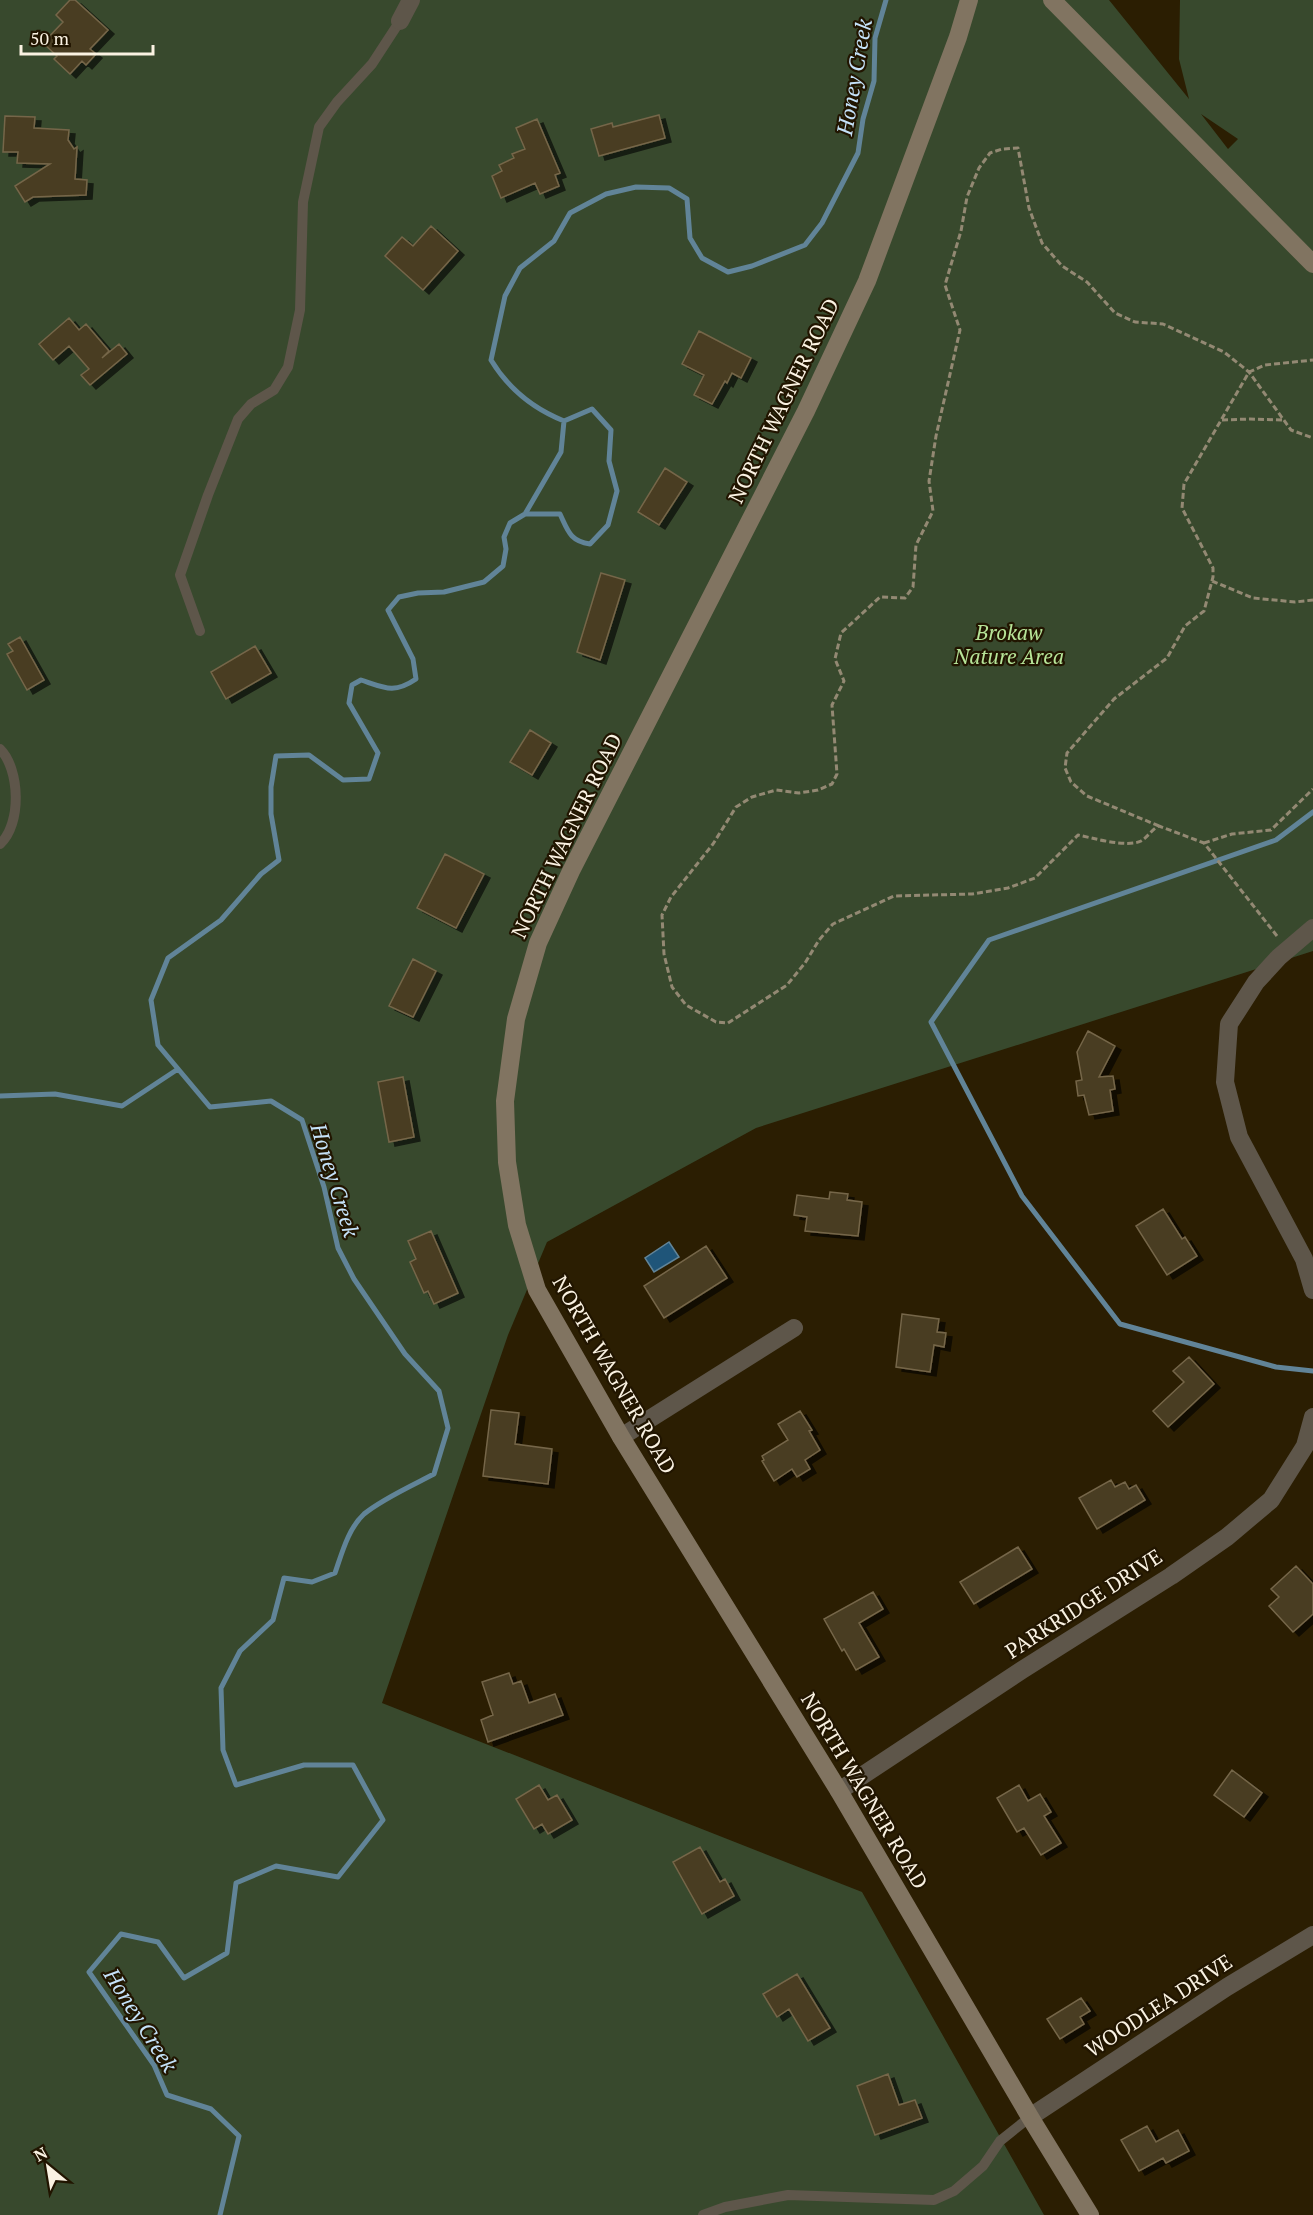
<svg xmlns="http://www.w3.org/2000/svg" width="1313" height="2215" font-family="'PT Serif',serif">
  <style>
    .green { fill: #38492d; fill-rule: evenodd }
    .water { fill: #1f5579; stroke: #618498; stroke-width: 1.5 }
    .lines { fill: none; stroke-linecap: round; stroke-linejoin: round }
    .stream { stroke: #618498; stroke-width: 5 }
    .building { fill: #493c20; stroke: #756649; stroke-width: 1.5; filter: url(#shadow) }
    .path { stroke: #938973; stroke-width: 3; stroke-dasharray: 6 3; stroke-linecap: butt }
    .lane { stroke: #5e564a; stroke-width: 10 }
    .street { stroke: #5e564a; stroke-width: 18 }
    .secondary { stroke: #817461; stroke-width: 18 }
    .labels { text-anchor: middle; stroke-width: 4.5; stroke-linejoin: round; paint-order: stroke }
    .street-label { font-size: 21px; fill: #faf2e2; stroke: #211500 }
    .park-label { font-size: 21px; font-style: italic; fill: #b7e598; stroke: #211500 }
    .water-label { font-size: 22px; font-style: italic; fill: #c5e2f9; stroke: #211500 }
  </style>
  <defs>
    <filter id="shadow"><feDropShadow dx="6" dy="4" stdDeviation="0" flood-color="#0009"/></filter>
  </defs>
  <rect width="100%" height="100%" fill="#2b1e02"/>
  <path class="green" d="M 0,0 L 1109,0 L 1189,99 L 1179,59 L 1180,0 L 1313,0 L 1313,951 L 756,1128 L 547,1242 L 508,1335 L 382,1703 L 862,1892 L 1044,2215 L 0,2215 ZM 1201,114 L 1238,139 L 1228,149 Z"/>
  <path class="water" d="M 669,1242 L 679,1257 L 654,1272 L 645,1258 Z"/>
  <g class="lines">
    <path class="stream" d="M 525,514 L 561,452 L 564,421
      M 1313,812 L 1276,840 L 989,940 L 931,1022 L 1022,1196 L 1120,1324 L 1276,1367 L 1313,1371
      M 0,1096 L 55,1094 L 122,1106 L 178,1069
      M 220,2215 L 239,2136 L 211,2109 L 167,2095 L 154,2065 L 89,1972 L 121,1934 L 158,1942 L 184,1978 L 227,1953 L 236,1883 L 276,1866 L 338,1877 L 383,1820 L 353,1765 L 304,1765 L 236,1785 L 223,1750 L 221,1688 L 240,1651 L 273,1620 L 284,1578 L 312,1582 L 335,1573 C 342,1553 348,1529 364,1514 C 382,1499 413,1485 434,1474 L 448,1428 L 439,1391 L 405,1354 L 354,1279 L 338,1248 L 324,1187 L 302,1120 L 271,1101 L 210,1107 L 158,1045 L 151,1000 L 168,958 L 221,920 L 261,874 L 279,860 L 271,814 L 271,787 L 276,756 L 309,755 L 343,780 L 369,779 L 378,753 L 349,703 L 352,685 L 361,680 C 385,688 394,694 416,679 L 413,659 L 388,610 L 399,597 L 418,593 L 444,592 L 484,582 L 503,566 L 506,549 L 504,537 L 510,523 L 525,514 L 560,514 C 568,531 570,541 590,544 L 608,525 L 617,491 L 609,461 L 611,430 L 592,409 L 564,421 C 534,409 508,388 491,360 L 505,296 L 520,268 L 554,241 L 570,213 L 606,194 L 636,187 L 669,188 L 687,199 L 690,238 L 702,258 L 728,272 L 752,266 L 805,245 L 822,223 L 858,153 L 863,119 L 874,81 L 875,38 L 886,0"/>
  </g>
  <path class="building" d="M 70,0 L 75,0 L 108,30 L 90,49 L 96,54 L 86,65 L 82,61 L 70,74 L 54,59 L 57,56 L 43,43 L 63,22 L 56,15 Z
    M 659,115 L 665,138 L 599,156 L 591,129 L 612,123 L 613,127 Z
    M 5,116 L 35,117 L 34,128 L 69,130 L 68,140 L 74,149 L 77,147 L 75,179 L 87,180 L 86,195 L 33,197 L 25,202 L 15,186 L 50,164 L 17,163 L 18,152 L 3,152 Z
    M 537,119 L 560,173 L 555,175 L 559,186 L 540,194 L 535,183 L 501,198 L 492,176 L 502,171 L 499,165 L 514,158 L 512,154 L 525,149 L 516,128 Z
    M 431,226 L 458,251 L 423,290 L 385,256 L 402,237 L 413,246 Z
    M 69,318 L 79,330 L 86,324 L 109,351 L 102,358 L 119,344 L 127,354 L 90,385 L 81,375 L 89,369 L 69,346 L 53,360 L 39,344 Z
    M 699,331 L 751,358 L 741,378 L 732,373 L 727,383 L 725,381 L 712,404 L 694,395 L 704,375 L 682,364 Z
    M 665,468 L 687,482 L 659,525 L 638,512 Z
    M 601,573 L 625,580 L 600,660 L 577,652 Z
    M 20,637 L 44,680 L 27,690 L 7,654 L 13,651 L 8,644 Z
    M 255,646 L 271,673 L 226,699 L 211,672 Z
    M 530,730 L 551,743 L 532,775 L 510,762 Z
    M 445,854 L 484,874 L 456,928 L 417,908 Z
    M 413,959 L 436,971 L 413,1017 L 389,1006 Z
    M 1088,1031 L 1115,1046 L 1099,1077 L 1113,1076 L 1115,1089 L 1110,1090 L 1113,1111 L 1089,1115 L 1084,1095 L 1078,1096 L 1076,1081 L 1082,1080 L 1077,1052 Z
    M 403,1077 L 414,1137 L 389,1142 L 378,1082 Z
    M 830,1192 L 848,1194 L 847,1200 L 862,1202 L 858,1236 L 805,1231 L 807,1217 L 794,1215 L 797,1195 L 829,1199 Z
    M 1163,1209 L 1182,1239 L 1185,1237 L 1197,1256 L 1167,1275 L 1136,1226 Z
    M 431,1231 L 458,1293 L 434,1304 L 428,1291 L 424,1293 L 410,1262 L 416,1259 L 408,1241 Z
    M 706,1246 L 727,1278 L 664,1318 L 644,1286 Z
    M 902,1314 L 939,1319 L 937,1332 L 946,1333 L 944,1347 L 934,1345 L 930,1372 L 896,1367 Z
    M 1189,1357 L 1214,1384 L 1168,1427 L 1153,1411 L 1184,1382 L 1173,1371 Z
    M 491,1410 L 519,1413 L 515,1444 L 552,1449 L 548,1484 L 483,1476 Z
    M 800,1411 L 812,1430 L 809,1431 L 820,1450 L 805,1460 L 810,1469 L 797,1477 L 792,1469 L 774,1481 L 762,1461 L 764,1460 L 762,1456 L 788,1440 L 778,1424 Z
    M 1111,1480 L 1115,1487 L 1125,1482 L 1129,1489 L 1136,1485 L 1145,1500 L 1097,1529 L 1079,1498 Z
    M 1018,1547 L 1032,1569 L 974,1604 L 960,1582 Z
    M 1296,1566 L 1313,1584 L 1313,1614 L 1293,1632 L 1269,1606 L 1279,1597 L 1271,1589 Z
    M 873,1592 L 883,1609 L 859,1623 L 879,1657 L 856,1670 L 844,1649 L 842,1651 L 824,1619 Z
    M 509,1673 L 513,1684 L 521,1681 L 529,1703 L 555,1694 L 563,1715 L 488,1742 L 481,1720 L 493,1715 L 482,1682 Z
    M 1232,1770 L 1262,1793 L 1244,1817 L 1214,1795 Z
    M 539,1785 L 548,1800 L 557,1795 L 572,1820 L 548,1834 L 542,1824 L 534,1829 L 516,1799 Z
    M 1019,1785 L 1028,1801 L 1040,1794 L 1051,1812 L 1044,1816 L 1061,1843 L 1041,1855 L 1024,1828 L 1017,1832 L 997,1798 Z
    M 700,1847 L 720,1882 L 725,1879 L 734,1896 L 702,1914 L 673,1862 Z
    M 797,1974 L 830,2028 L 808,2041 L 789,2009 L 777,2017 L 763,1994 Z
    M 1081,1998 L 1090,2011 L 1080,2017 L 1084,2024 L 1060,2039 L 1047,2019 Z
    M 888,2074 L 899,2105 L 915,2100 L 922,2118 L 875,2135 L 857,2086 Z
    M 1147,2126 L 1156,2142 L 1178,2130 L 1189,2151 L 1166,2163 L 1163,2158 L 1139,2171 L 1121,2140 Z"/>
  <g class="lines">
    <path class="path" d="M 1222,420 L 1250,419 L 1285,420
      M 1212,581 L 1253,598 L 1295,602 L 1313,600
      M 1159,826 L 1087,796 L 1071,782 L 1065,768 L 1067,753 L 1114,699 L 1167,658 L 1185,626 L 1204,611 L 1213,577 L 1213,568 L 1182,508 L 1184,484 L 1249,372 L 1265,365 L 1313,360
      M 1204,843 L 1232,834 L 1271,830 L 1313,789
      M 1277,936 L 1204,843 L 1159,826 C 1152,829 1148,837 1141,841 C 1127,848 1093,838 1078,835 L 1035,878 L 1008,888 L 972,894 L 894,896 L 833,924 L 819,940 L 805,963 L 787,985 L 728,1023 L 716,1022 L 686,1005 L 672,987 L 664,954 L 662,915 L 671,897 L 713,844 L 736,807 L 752,797 L 776,790 L 799,793 L 818,790 L 832,784 L 837,774 L 832,705 L 844,681 L 835,659 L 841,633 L 880,597 L 905,598 L 913,587 L 916,545 L 933,511 L 929,481 L 936,436 L 960,330 L 945,285 L 961,231 L 967,197 L 979,168 L 990,153 L 1002,149 L 1018,148 L 1029,208 L 1042,243 L 1062,266 L 1087,282 L 1115,313 L 1135,322 L 1163,324 L 1224,352 L 1249,372 L 1291,430 L 1313,438"/>
    <path class="lane" d="M 200,631 L 180,575 L 208,495 L 238,419 L 251,404 L 274,390 L 288,367 L 300,310 L 303,202 L 319,127 L 337,102 L 372,64 L 400,21
      M 0,749 C 20,769 22,824 0,844
      M 703,2215 L 725,2207 L 788,2195 L 934,2200 L 954,2191 L 983,2166 L 1000,2141 L 1030,2117"/>
    <path class="street" d="M 400,21 L 411,0
      M 1313,928 L 1279,957 L 1256,982 L 1229,1024 L 1225,1082 L 1239,1137 L 1304,1259 L 1313,1290
      M 621,1437 L 794,1328
      M 839,1791 L 1022,1670 L 1171,1576 L 1227,1537 L 1271,1500 L 1305,1446 L 1313,1417
      M 1030,2117 L 1227,1987 L 1313,1935"/>
    <path class="secondary" d="M 969,0 L 958,37 L 867,281 L 806,411 L 571,871 L 538,943 L 516,1019 L 505,1101 L 507,1162 L 517,1225 L 537,1290 L 621,1437 L 839,1791 L 1030,2117 L 1090,2215
      M 1052,0 L 1313,264"/>
  </g>
  <g class="labels">
    <g class="street-label">
      <text transform="translate(784 401) rotate(-64)" y="7">NORTH WAGNER ROAD</text>
      <text transform="translate(567 836) rotate(-64)" y="7">NORTH WAGNER ROAD</text>
      <text transform="translate(614 1375) rotate(60)" y="7">NORTH WAGNER ROAD</text>
      <text transform="translate(1084 1604) rotate(-33)" y="7">PARKRIDGE DRIVE</text>
      <text transform="translate(864 1791) rotate(59)" y="7">NORTH WAGNER ROAD</text>
      <text transform="translate(1159 2006) rotate(-33)" y="7">WOODLEA DRIVE</text>
    </g>
    <g class="park-label">
      <text x="1009" y="640">Brokaw<tspan x="1009" dy="24">Nature Area</tspan></text>
    </g>
    <g class="water-label">
      <text transform="translate(854 77) rotate(-80)" y="8">Honey Creek</text>
      <text transform="translate(335 1180) rotate(73)" y="8">Honey Creek</text>
      <text transform="translate(141 2020) rotate(58)" y="8">Honey Creek</text>
    </g>
  </g>
  <g transform="translate(48 2167) rotate(330)" stroke="#211500" stroke-width="4.5" paint-order="stroke">
  <path d="M0-4.5L10 22L0 15L-10 22Z" fill="#faf2e2"/>
  <text y="-9" font-size="16" font-weight="bold" text-anchor="middle" fill="#faf2e2">N</text>
  </g>
  <path d="M21 45v9h132v-9" fill="none" stroke="#faf2e2" stroke-width="3"/>
  <text x="30" y="45" font-size="18" fill="#faf2e2" stroke="#211500" stroke-width="4.5" paint-order="stroke">50 m</text>
</svg>
